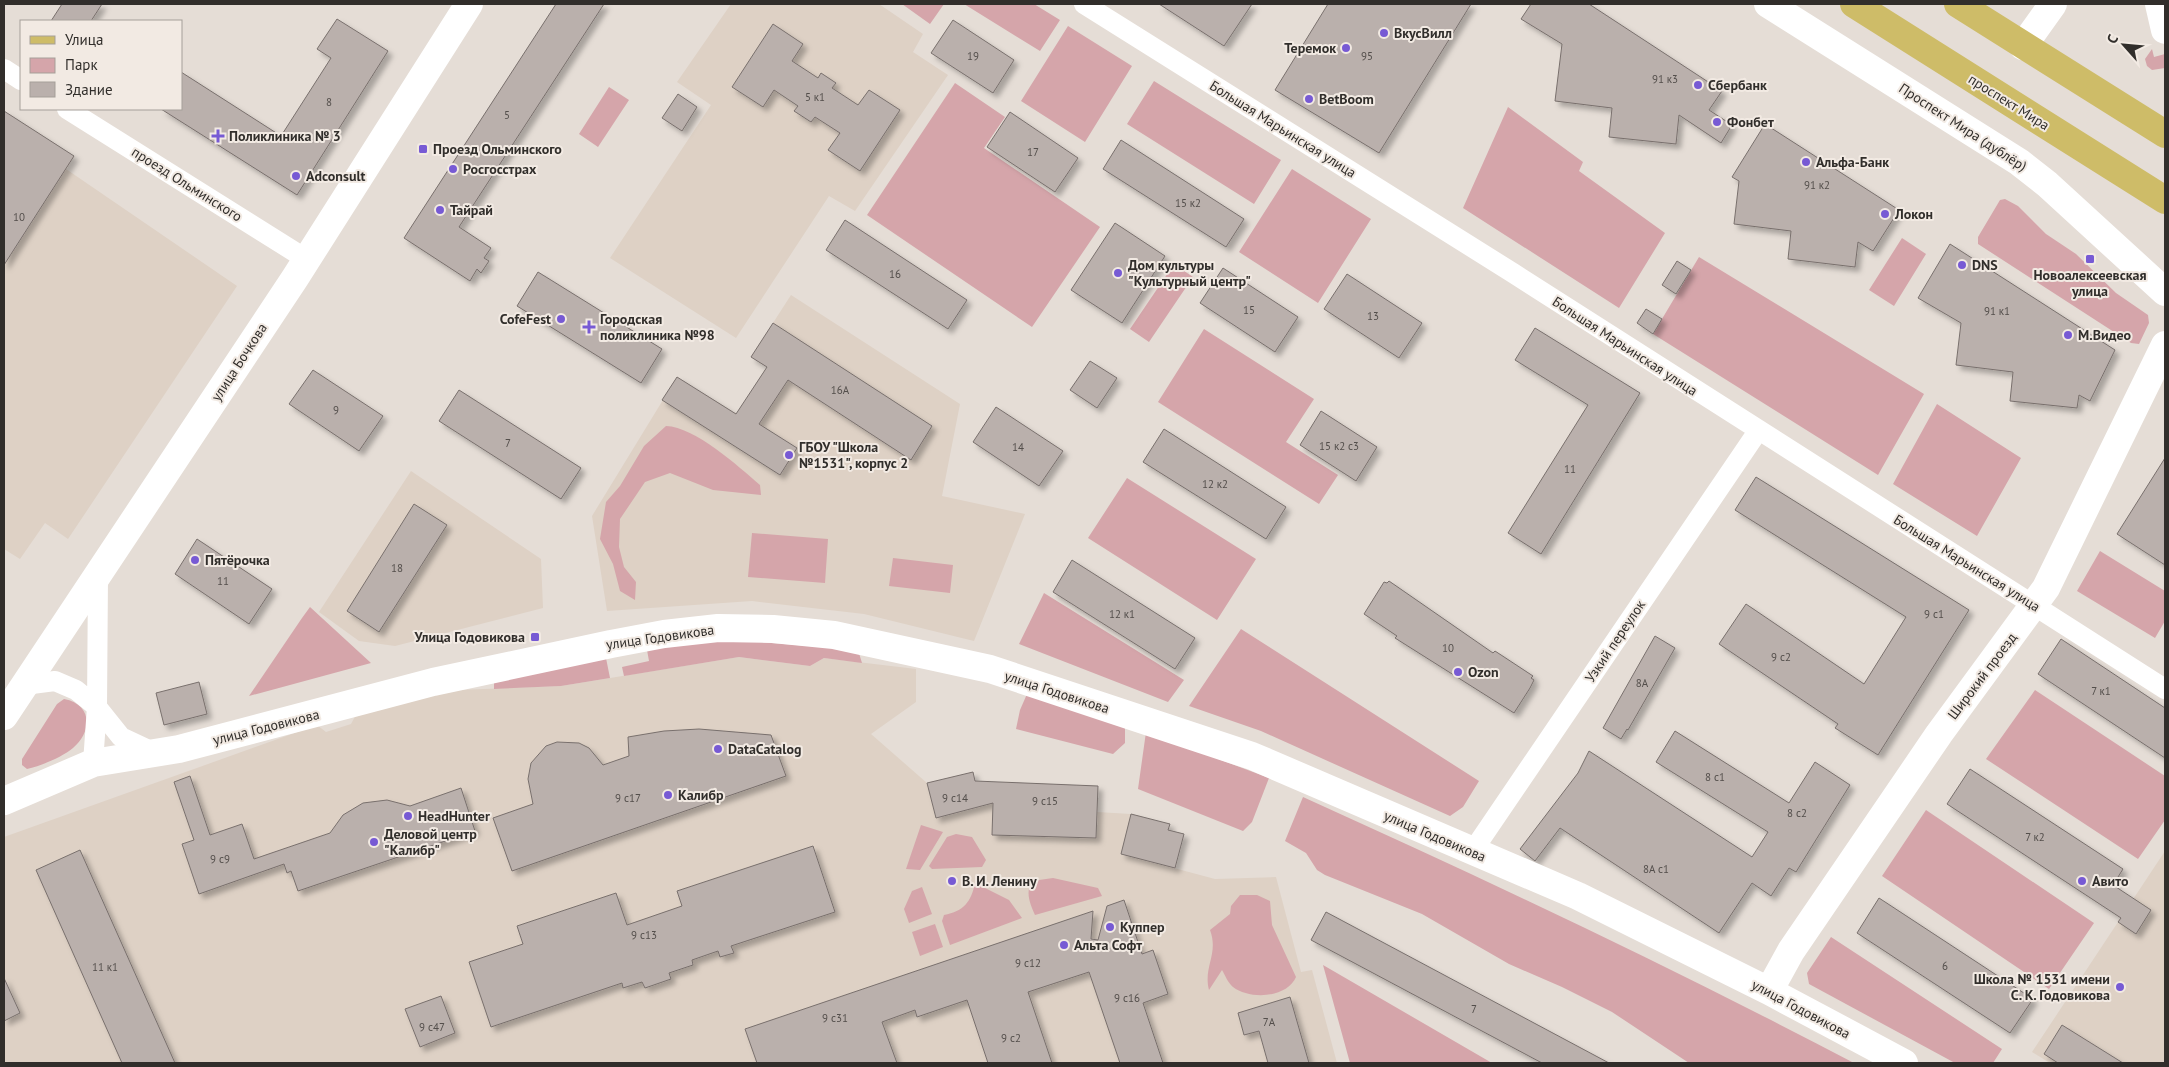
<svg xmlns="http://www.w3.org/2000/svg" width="2169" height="1067" font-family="'PT Sans',sans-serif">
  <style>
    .built { fill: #ded1c5 }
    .green { fill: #d5a5aa }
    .building { fill: #bab0ac; stroke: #79706d; filter: url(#shadow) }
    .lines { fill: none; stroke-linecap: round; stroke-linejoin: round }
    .street { stroke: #fff; stroke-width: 20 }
    .secondary { stroke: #fff; stroke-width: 28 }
    .primary { stroke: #cebc68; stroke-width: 28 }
    .poi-dot { fill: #775ad4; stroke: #f2eae3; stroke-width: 2 }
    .labels { text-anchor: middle; stroke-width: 4; stroke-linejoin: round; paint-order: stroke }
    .number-label { font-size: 11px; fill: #534e4b }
    .poi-label { font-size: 14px; font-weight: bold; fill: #312e2b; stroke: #f2eae3; text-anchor: start }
    .street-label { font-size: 14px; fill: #312e2b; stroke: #f2eae3 }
  </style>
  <defs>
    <filter id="shadow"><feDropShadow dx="4.5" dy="4.5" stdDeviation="2.5" flood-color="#0004"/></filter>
  </defs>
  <rect width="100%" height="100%" fill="#e5ddd6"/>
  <path class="built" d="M 731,4 L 879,4 L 923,34 L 913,52 L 948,75 L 855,211 L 829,196 L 736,338 L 610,258 L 711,105 L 677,82 Z
    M 4,111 L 74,156 L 66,169 L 237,286 L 68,539 L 45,523 L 20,559 L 4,549 Z
    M 791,295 L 960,404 L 942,496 L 1025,514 L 974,641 L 864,614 L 752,601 L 607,611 L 592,516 L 677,377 L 737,414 L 767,367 L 751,357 Z
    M 411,471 L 541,559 L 543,608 L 395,646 L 359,641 L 319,612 Z
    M 739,657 L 810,666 L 824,658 L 916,669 L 916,702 L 871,734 L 927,783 L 973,772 L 977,789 L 994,782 L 1098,786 L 1097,812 L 1131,814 L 1170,824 L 1159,864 L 1215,879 L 1276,877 L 1301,972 L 1312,970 L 1337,1063 L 4,1063 L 4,837 L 317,725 L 326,732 L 351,724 L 358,711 L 457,690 L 561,686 Z
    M 2165,851 L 2165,1063 L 2050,1063 L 2032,1052 Z"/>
  <path class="green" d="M 902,4 L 944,4 L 930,24 Z
    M 964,4 L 1034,4 L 1060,20 L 1040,51 Z
    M 1068,26 L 1132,66 L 1085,142 L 1021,101 Z
    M 2152,49 L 2154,57 L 2165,54 L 2165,68 L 2152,70 L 2147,66 L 2145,59 Z
    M 1154,81 L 1281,160 L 1254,204 L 1127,124 Z
    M 955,83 L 1005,117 L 984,148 L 1100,227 L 1032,327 L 867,215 Z
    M 609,87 L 629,100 L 598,147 L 579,134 Z
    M 1508,107 L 1583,162 L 1579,171 L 1665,233 L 1619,308 L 1463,208 Z
    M 1292,169 L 1371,219 L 1318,303 L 1239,252 Z
    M 2005,199 L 2018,206 L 2046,234 L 2076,254 L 2116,293 L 2148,315 L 2149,323 L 2139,344 L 2131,343 L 1978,244 L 1978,237 L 2000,200 Z
    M 1902,238 L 1926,254 L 1894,306 L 1869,290 Z
    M 1699,257 L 1924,394 L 1878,475 L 1653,334 Z
    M 1174,264 L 1193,277 L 1149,342 L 1130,329 Z
    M 1204,329 L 1314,399 L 1286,442 L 1338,475 L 1319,504 L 1158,402 Z
    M 1937,404 L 2021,458 L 1977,536 L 1893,484 Z
    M 666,426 C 695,427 738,466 760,485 L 761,495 L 713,490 L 670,473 L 645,482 L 620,519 L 619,547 L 624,567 L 636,582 L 635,600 L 620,591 L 613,564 L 600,539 L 606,502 L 620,486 L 644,446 Z
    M 1127,478 L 1256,559 L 1217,620 L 1088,538 Z
    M 752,533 L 828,539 L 825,583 L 748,577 Z
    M 2100,551 L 2165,591 L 2165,621 L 2155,638 L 2077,591 Z
    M 893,558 L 953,565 L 950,593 L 889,586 Z
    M 1044,593 L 1184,680 L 1168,702 L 1019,644 Z
    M 310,607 L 371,663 L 249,696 L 302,618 Z
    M 1241,629 L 1479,781 L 1463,807 L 1450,816 L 1261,731 L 1189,706 Z
    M 735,640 L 858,650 L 862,663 L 824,658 L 810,666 L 739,657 L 624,676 L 622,667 L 649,661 L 647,650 L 686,642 Z
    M 606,658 L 610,678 L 561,686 L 494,689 L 494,680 Z
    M 2035,690 L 2165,776 L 2165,820 L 2138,859 L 1986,759 Z
    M 1027,694 L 1125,725 L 1125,743 L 1113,754 L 1016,729 L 1020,710 Z
    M 64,699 C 92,704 93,731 73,748 C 62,757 41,766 27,769 L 22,765 L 22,759 L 57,704 Z
    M 1146,732 L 1269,778 L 1252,822 L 1243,831 L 1138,789 Z
    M 1303,797 C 1489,881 1673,968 1854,1063 L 1689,1063 L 1612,1012 L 1562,987 L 1509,964 L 1422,914 L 1325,875 L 1317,870 L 1306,853 L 1285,841 Z
    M 1926,810 L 2094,923 L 2049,989 L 1882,876 Z
    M 921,825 L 943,832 L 920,870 L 906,869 Z
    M 956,834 L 972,837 L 986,860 L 982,867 L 932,869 L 929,866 L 947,837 Z
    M 1053,878 L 1098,888 L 1102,896 L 1035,915 C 1030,903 1025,893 1032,881 Z
    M 975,883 L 1009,900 L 1022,918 L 950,945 L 942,921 L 944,915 C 964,911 971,902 975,883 Z
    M 922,887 L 932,914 L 909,923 L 904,909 L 912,891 Z
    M 1240,895 L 1257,895 L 1270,901 L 1272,925 L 1296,977 C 1287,998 1250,1000 1233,987 C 1228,983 1225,975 1222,970 L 1209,990 C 1203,967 1219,954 1210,930 L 1230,914 L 1231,906 Z
    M 935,924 L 943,947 L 920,956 L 912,932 Z
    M 1831,937 L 2002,1049 L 1993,1063 L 1955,1063 L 1809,984 L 1807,973 Z
    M 1323,965 L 1492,1063 L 1350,1063 Z"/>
  <path class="building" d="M 62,4 L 102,4 L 91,21 L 51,21 Z
    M 556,4 L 604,4 L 459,227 L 491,248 L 484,258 L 489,261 L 481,273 L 477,269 L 470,281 L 404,238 Z
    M 1159,4 L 1252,4 L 1224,46 Z
    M 1328,4 L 1471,4 L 1379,153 L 1275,90 Z
    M 1531,4 L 1589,4 L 1722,91 L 1709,110 L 1732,125 L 1721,143 L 1679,115 L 1676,144 L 1609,137 L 1612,108 L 1555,101 L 1562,44 L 1521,19 Z
    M 337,19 L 388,51 L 297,195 L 161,109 L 181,109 L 181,72 L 281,136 L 331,58 L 317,49 Z
    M 953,20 L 1014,60 L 993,93 L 931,53 Z
    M 773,24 L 803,44 L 792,61 L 818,78 L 821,73 L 836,83 L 832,88 L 858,105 L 869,90 L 900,110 L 860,171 L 828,150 L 840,133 L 815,117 L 811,122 L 794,111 L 798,106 L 774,90 L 763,107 L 732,87 Z
    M 678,94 L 697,107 L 682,131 L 662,118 Z
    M 4,111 L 74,156 L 4,265 Z
    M 1010,112 L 1078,158 L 1055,192 L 987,147 Z
    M 1765,124 L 1899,210 L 1873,251 L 1858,242 L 1855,267 L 1788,259 L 1791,231 L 1734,224 L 1739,181 L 1732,177 Z
    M 1121,140 L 1244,219 L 1226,247 L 1103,169 Z
    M 845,220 L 967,300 L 948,329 L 826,250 Z
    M 1115,223 L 1165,256 L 1122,323 L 1071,290 Z
    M 1950,244 L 2115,350 L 2090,401 L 2079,395 L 2077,408 L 2010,401 L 2013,372 L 1956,365 L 1961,323 L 1918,298 Z
    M 1677,261 L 1691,270 L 1676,294 L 1662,285 Z
    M 1223,268 L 1298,317 L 1275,352 L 1200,303 Z
    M 538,272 L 662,349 L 641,383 L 517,306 Z
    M 1347,274 L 1422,323 L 1399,358 L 1324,309 Z
    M 1646,309 L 1662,319 L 1653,334 L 1637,323 Z
    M 773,323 L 932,426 L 911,460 L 788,380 L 759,424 L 797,448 L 780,475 L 662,400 L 677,377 L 736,414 L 767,367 L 751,357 Z
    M 1535,328 L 1640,393 L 1541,554 L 1508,533 L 1588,405 L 1515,360 Z
    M 1090,361 L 1117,378 L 1097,408 L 1070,390 Z
    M 313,370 L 383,416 L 359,451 L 289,404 Z
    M 459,390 L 581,468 L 561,499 L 439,421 Z
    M 996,407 L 1063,451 L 1039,486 L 973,442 Z
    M 1321,411 L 1377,447 L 1356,481 L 1300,445 Z
    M 1164,429 L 1286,507 L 1266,539 L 1143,462 Z
    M 2165,458 L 2165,565 L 2117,534 Z
    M 1756,477 L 1969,610 L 1878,755 L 1835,728 L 1838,724 L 1719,644 L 1746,604 L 1864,684 L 1906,617 L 1735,510 Z
    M 414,504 L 447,525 L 379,632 L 347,611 Z
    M 197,539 L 272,589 L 249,624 L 175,574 Z
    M 1072,560 L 1195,638 L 1175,669 L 1053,592 Z
    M 1389,581 L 1493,653 L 1495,651 L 1533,676 L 1531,678 L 1534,680 L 1530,688 L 1514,713 L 1395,638 L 1397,636 L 1364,614 L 1384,582 L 1387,583 Z
    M 1655,636 L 1675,648 L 1628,730 L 1627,729 L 1621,739 L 1603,728 Z
    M 2061,639 L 2165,708 L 2165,758 L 2038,674 Z
    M 199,682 L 207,714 L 164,725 L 156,693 Z
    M 699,729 L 771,735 L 786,776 L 512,871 L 493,818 L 533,804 L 528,779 L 531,763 L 546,746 L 557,742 L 579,743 L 589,748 L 603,765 L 629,756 L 628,737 L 664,731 Z
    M 1675,731 L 1789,803 L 1815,762 L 1850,785 L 1796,872 L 1789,868 L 1771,896 L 1752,883 L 1719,933 L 1560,828 L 1535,861 L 1520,849 L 1578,773 L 1589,751 L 1752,857 L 1768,832 L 1656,762 Z
    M 1970,769 L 2123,869 L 2113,885 L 2151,910 L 2136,934 L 2118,922 L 2121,918 L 1947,804 Z
    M 973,772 L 975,781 L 1098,786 L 1096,838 L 992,835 L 993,803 L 936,818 L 927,783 Z
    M 190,776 L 210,835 L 242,824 L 254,859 L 330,833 L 343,815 L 363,803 L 387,800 L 410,806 L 461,788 L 475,831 L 298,891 L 291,871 L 287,873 L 284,864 L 199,894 L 182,844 L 194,840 L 174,782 Z
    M 1131,814 L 1170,824 L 1168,830 L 1184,834 L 1175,868 L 1121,854 Z
    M 813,846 L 835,912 L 731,946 L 734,953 L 720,957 L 718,951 L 692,960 L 693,965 L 669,973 L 671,979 L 645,988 L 642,982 L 623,988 L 622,983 L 491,1027 L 469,962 L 523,944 L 517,926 L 616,893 L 627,925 L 682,906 L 677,891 Z
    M 80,850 L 175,1063 L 122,1063 L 36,870 Z
    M 1879,898 L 2033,999 L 2010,1033 L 1857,933 Z
    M 1124,900 L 1142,954 L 1153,950 L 1168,994 L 1143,1003 L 1163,1063 L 1120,1063 L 1089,972 L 1028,992 L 1052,1063 L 988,1063 L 967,1000 L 917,1017 L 915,1010 L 882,1022 L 897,1063 L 757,1063 L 745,1029 L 1093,911 L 1091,939 L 1098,940 L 1107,906 Z
    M 1326,912 L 1609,1063 L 1542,1063 L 1311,940 Z
    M 4,978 L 20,1013 L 4,1021 Z
    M 441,996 L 455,1033 L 420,1047 L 405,1009 Z
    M 1290,997 L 1309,1063 L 1268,1063 L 1259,1031 L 1244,1035 L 1238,1013 Z
    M 2062,1025 L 2123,1063 L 2058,1063 L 2044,1054 Z"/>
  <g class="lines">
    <path class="street" d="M 1084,4 L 1513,273 L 2165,689
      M 4,69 L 21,80
      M 67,109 L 306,259
      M 98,575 L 97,707 L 121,737 L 153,752
      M 24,685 L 55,681 L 76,690 L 97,707 L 93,763
      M 1472,852 L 1758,431"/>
    <path class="secondary" d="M 1768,4 L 2019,162 L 2047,184 L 2165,292
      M 2159,4 L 2165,30
      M 2023,46 L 2053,4
      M 4,716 L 295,278 L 469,4
      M 4,801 L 93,763 L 179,749 L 433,682 L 611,644 L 664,634 L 718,628 L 773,629 L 834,635 L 990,669 L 1252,756 L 1578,896 L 1769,991 L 1904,1063
      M 1769,991 L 1791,951 L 1939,734 L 2046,588 L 2165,345"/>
    <path class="primary" d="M 1854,4 L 2165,200
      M 1958,4 L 2165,134"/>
  </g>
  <g class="poi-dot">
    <circle cx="1384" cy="33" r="5"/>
    <circle cx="1346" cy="48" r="5"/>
    <circle cx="1698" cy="85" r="5"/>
    <circle cx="1309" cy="99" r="5"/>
    <circle cx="1717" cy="122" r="5"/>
    <path d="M215.5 128.5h5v5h5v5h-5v5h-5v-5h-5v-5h5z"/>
    <rect x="418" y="144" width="10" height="10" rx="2.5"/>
    <circle cx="1806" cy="162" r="5"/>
    <circle cx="453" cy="169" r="5"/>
    <circle cx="296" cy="176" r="5"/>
    <circle cx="440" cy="210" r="5"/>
    <circle cx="1885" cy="214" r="5"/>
    <rect x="2085" y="254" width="10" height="10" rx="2.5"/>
    <circle cx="1962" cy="265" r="5"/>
    <circle cx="1118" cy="273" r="5"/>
    <circle cx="561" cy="319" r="5"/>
    <path d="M586.5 319.5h5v5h5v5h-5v5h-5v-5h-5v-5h5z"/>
    <circle cx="2068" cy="335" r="5"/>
    <circle cx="789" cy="455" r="5"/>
    <circle cx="195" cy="560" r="5"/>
    <rect x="530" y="632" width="10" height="10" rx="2.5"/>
    <circle cx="1458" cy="672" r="5"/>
    <circle cx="718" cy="749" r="5"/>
    <circle cx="668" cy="795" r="5"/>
    <circle cx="408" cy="816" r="5"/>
    <circle cx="374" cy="842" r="5"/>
    <circle cx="952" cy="881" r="5"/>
    <circle cx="2082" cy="881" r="5"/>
    <circle cx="1110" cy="927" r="5"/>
    <circle cx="1064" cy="945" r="5"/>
    <circle cx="2120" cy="987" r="5"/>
  </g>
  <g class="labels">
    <g class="number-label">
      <text x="973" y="60">19</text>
      <text x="1367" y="60">95</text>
      <text x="1665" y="83">91 к3</text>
      <text x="815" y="101">5 к1</text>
      <text x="329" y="106">8</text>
      <text x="507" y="119">5</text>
      <text x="1033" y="156">17</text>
      <text x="1817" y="189">91 к2</text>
      <text x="1188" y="207">15 к2</text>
      <text x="19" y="221">10</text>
      <text x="895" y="278">16</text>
      <text x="1249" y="314">15</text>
      <text x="1997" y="315">91 к1</text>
      <text x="1373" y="320">13</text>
      <text x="840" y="394">16А</text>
      <text x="336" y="414">9</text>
      <text x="508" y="447">7</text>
      <text x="1339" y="450">15 к2 с3</text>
      <text x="1018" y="451">14</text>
      <text x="1570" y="473">11</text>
      <text x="1215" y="488">12 к2</text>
      <text x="397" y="572">18</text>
      <text x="223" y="585">11</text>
      <text x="1122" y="618">12 к1</text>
      <text x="1934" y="618">9 с1</text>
      <text x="1448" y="652">10</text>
      <text x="1781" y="661">9 с2</text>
      <text x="1642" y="687">8А</text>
      <text x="2101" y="695">7 к1</text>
      <text x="1715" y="781">8 с1</text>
      <text x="628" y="802">9 с17</text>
      <text x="955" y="802">9 с14</text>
      <text x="1045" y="805">9 с15</text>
      <text x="1797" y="817">8 с2</text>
      <text x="2035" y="841">7 к2</text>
      <text x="220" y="863">9 с9</text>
      <text x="1656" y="873">8А с1</text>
      <text x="644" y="939">9 с13</text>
      <text x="1028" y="967">9 с12</text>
      <text x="1945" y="970">6</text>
      <text x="105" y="971">11 к1</text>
      <text x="1127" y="1002">9 с16</text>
      <text x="1474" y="1013">7</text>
      <text x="835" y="1022">9 с31</text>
      <text x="1269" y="1026">7А</text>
      <text x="432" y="1031">9 с47</text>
      <text x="1011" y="1042">9 с2</text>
    </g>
    <g class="poi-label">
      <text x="1394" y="38">ВкусВилл</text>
      <text x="1336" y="53" text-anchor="end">Теремок</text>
      <text x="1708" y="90">Сбербанк</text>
      <text x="1319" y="104">BetBoom</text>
      <text x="1727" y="127">Фонбет</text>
      <text x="229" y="141">Поликлиника № 3</text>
      <text x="433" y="154">Проезд Ольминского</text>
      <text x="1816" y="167">Альфа-Банк</text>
      <text x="463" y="174">Росгосстрах</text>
      <text x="306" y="181">Adconsult</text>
      <text x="450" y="215">Тайрай</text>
      <text x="1895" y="219">Локон</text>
      <text x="1128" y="270">Дом культуры<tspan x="1128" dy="16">"Культурный центр"</tspan></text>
      <text x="1972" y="270">DNS</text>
      <text x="2090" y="280" text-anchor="middle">Новоалексеевская<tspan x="2090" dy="16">улица</tspan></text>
      <text x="551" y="324" text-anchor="end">CofeFest</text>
      <text x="600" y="324">Городская<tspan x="600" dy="16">поликлиника №98</tspan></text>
      <text x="2078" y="340">М.Видео</text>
      <text x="799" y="452">ГБОУ "Школа<tspan x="799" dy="16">№1531", корпус 2</tspan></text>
      <text x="205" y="565">Пятёрочка</text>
      <text x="525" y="642" text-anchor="end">Улица Годовикова</text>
      <text x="1468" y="677">Ozon</text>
      <text x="728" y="754">DataCatalog</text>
      <text x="678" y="800">Калибр</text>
      <text x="418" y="821">HeadHunter</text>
      <text x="384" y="839">Деловой центр<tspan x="384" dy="16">"Калибр"</tspan></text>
      <text x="962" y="886">В. И. Ленину</text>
      <text x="2092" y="886">Авито</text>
      <text x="1120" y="932">Куппер</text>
      <text x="1074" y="950">Альта Софт</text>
      <text x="2110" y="984" text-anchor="end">Школа № 1531 имени<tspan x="2110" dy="16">С. К. Годовикова</tspan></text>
    </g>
    <g class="street-label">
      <text transform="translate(2009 102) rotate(32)" y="5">проспект Мира</text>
      <text transform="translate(1963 127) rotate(33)" y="5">Проспект Мира (дублёр)</text>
      <text transform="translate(1283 129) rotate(32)" y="5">Большая Марьинская улица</text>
      <text transform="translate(187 184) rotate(32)" y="5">проезд Ольминского</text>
      <text transform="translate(1625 346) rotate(33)" y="5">Большая Марьинская улица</text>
      <text transform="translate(239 362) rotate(-57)" y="5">улица Бочкова</text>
      <text transform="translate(1967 563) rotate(32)" y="5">Большая Марьинская улица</text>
      <text transform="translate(660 637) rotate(-8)" y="5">улица Годовикова</text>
      <text transform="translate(1615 641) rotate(-56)" y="5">Узкий переулок</text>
      <text transform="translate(1982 676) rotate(-53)" y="5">Широкий проезд</text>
      <text transform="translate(1057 692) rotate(18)" y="5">улица Годовикова</text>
      <text transform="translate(266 727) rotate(-14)" y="5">улица Годовикова</text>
      <text transform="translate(1435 836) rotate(23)" y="5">улица Годовикова</text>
      <text transform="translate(1801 1009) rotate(28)" y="5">улица Годовикова</text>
    </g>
  </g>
  <rect width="2169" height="1067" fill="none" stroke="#312e2b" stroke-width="10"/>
  <rect x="20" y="20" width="162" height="90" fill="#f2eae3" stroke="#a59f99"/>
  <rect x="30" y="36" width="25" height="8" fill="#cebc68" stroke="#a59f99"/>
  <text x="65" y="45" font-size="15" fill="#312e2b">Улица</text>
  <rect x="30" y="58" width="25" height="15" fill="#d5a5aa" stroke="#a59f99"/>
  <text x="65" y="70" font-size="15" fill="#312e2b">Парк</text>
  <rect x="30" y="82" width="25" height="15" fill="#bab0ac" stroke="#a59f99"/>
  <text x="65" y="95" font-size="15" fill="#312e2b">Здание</text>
  <g transform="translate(2124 45) rotate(297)" stroke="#f2eae3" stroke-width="4" paint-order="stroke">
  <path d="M0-4L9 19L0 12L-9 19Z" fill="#312e2b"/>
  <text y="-8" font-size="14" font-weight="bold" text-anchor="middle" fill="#312e2b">С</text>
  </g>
</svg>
